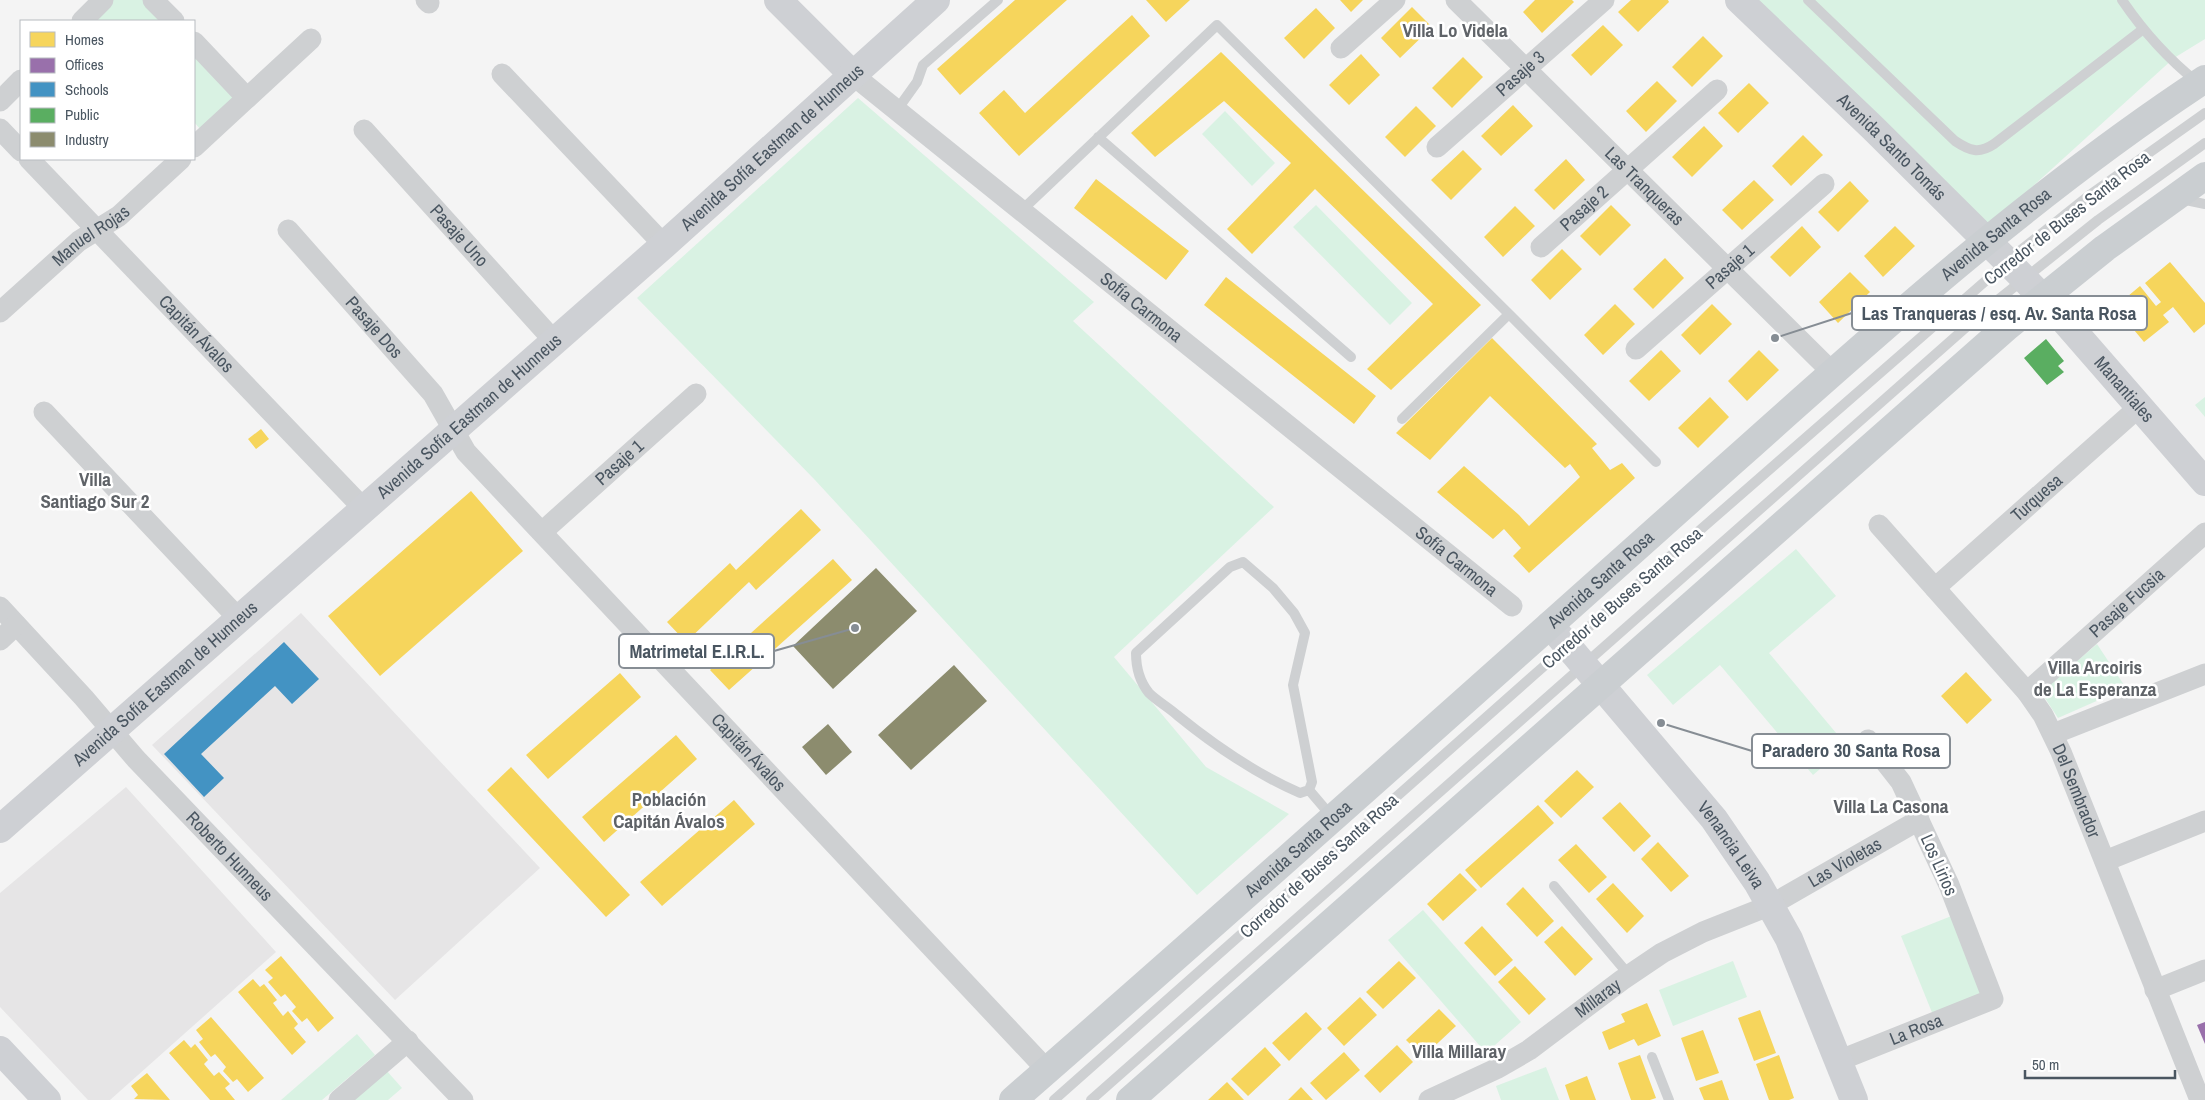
<svg xmlns="http://www.w3.org/2000/svg" width="2205" height="1100" font-family="'Archivo Narrow',sans-serif">
  <style>
    .education { fill: #e6e5e6 }
    .green { fill: #d9f2e3 }
    .homes { fill: #f6d55c }
    .offices { fill: #9970ab }
    .schools { fill: #4393c3 }
    .public { fill: #5aae61 }
    .industry { fill: #8c8c6e }
    .lines { fill: none; stroke-linecap: round; stroke-linejoin: round }
    .lane { stroke: #ced0d2; stroke-width: 10 }
    .street { stroke: #ced0d2; stroke-width: 21 }
    .secondary { stroke: #ced0d4; stroke-width: 28 }
    .primary { stroke: #caced1; stroke-width: 28 }
    .labels { text-anchor: middle; stroke-width: 5; stroke-linejoin: round; paint-order: stroke }
    .street-label { font-size: 18px; fill: #4a5661; stroke: #fff }
    .neighbourhood-label { font-size: 19px; font-weight: bold; fill: #5f6368; stroke: #fff }
    .leader { fill: none; stroke: #868d94; stroke-width: 2 }
    .callout-dot { fill: #868d94; stroke: #fff; stroke-width: 2 }
    .callout { fill: #fff; stroke: #868d94; stroke-width: 2 }
    .callout-label { font-size: 19px; text-anchor: middle; font-weight: bold; fill: #4a5661 }
  </style>
  <rect width="100%" height="100%" fill="#f4f4f4"/>
  <path class="education" d="M 301,613 L 540,868 L 395,1000 L 152,745 Z
    M 126,787 L 276,952 L 110,1100 L 88,1100 L 0,1007 L 0,893 Z"/>
  <path class="green" d="M 111,0 L 147,0 L 168,21 L 94,21 Z
    M 1757,0 L 2205,0 L 2205,39 L 2174,58 L 1989,226 Z
    M 194,48 L 239,94 L 200,129 L 194,122 Z
    M 858,98 L 1094,302 L 1073,321 L 1274,507 L 1114,657 L 1206,767 L 1289,814 L 1197,895 L 815,480 L 637,298 Z
    M 1225,111 L 1275,163 L 1252,186 L 1202,134 Z
    M 1316,205 L 1412,303 L 1390,325 L 1293,227 Z
    M 2205,397 L 2205,417 L 2195,405 Z
    M 1796,549 L 1836,596 L 1769,653 L 1847,746 L 1813,775 L 1720,665 L 1673,705 L 1647,675 Z
    M 2097,644 L 2126,688 L 2058,718 L 2041,692 Z
    M 1423,910 L 1521,1022 L 1486,1053 L 1388,940 Z
    M 1954,915 L 1986,994 L 1933,1015 L 1901,936 Z
    M 1733,961 L 1747,997 L 1673,1026 L 1659,990 Z
    M 357,1034 L 375,1055 L 322,1100 L 281,1100 Z
    M 1546,1067 L 1559,1100 L 1501,1100 L 1496,1086 Z
    M 386,1070 L 402,1088 L 388,1100 L 350,1100 Z"/>
  <path class="homes" d="M 1015,0 L 1067,0 L 960,95 L 937,69 Z
    M 1146,0 L 1190,0 L 1166,22 Z
    M 1340,0 L 1363,0 L 1351,12 Z
    M 1535,0 L 1572,0 L 1574,2 L 1542,33 L 1523,12 Z
    M 1631,0 L 1668,0 L 1669,2 L 1638,32 L 1618,12 Z
    M 1412,7 L 1432,27 L 1400,58 L 1381,38 Z
    M 1316,8 L 1335,28 L 1304,59 L 1284,38 Z
    M 1132,15 L 1150,36 L 1019,156 L 979,113 L 1004,90 L 1025,113 Z
    M 1603,25 L 1623,45 L 1591,76 L 1571,55 Z
    M 1703,36 L 1723,56 L 1692,87 L 1672,67 Z
    M 1221,52 L 1481,305 L 1391,390 L 1367,369 L 1433,304 L 1315,189 L 1252,254 L 1227,229 L 1291,163 L 1224,101 L 1155,157 L 1131,133 Z
    M 1361,54 L 1380,75 L 1349,105 L 1329,85 Z
    M 1463,57 L 1483,77 L 1452,108 L 1432,88 Z
    M 1657,81 L 1677,101 L 1646,132 L 1626,111 Z
    M 1749,83 L 1769,103 L 1738,133 L 1718,113 Z
    M 1513,105 L 1533,126 L 1501,156 L 1481,136 Z
    M 1416,106 L 1436,126 L 1405,157 L 1385,137 Z
    M 1704,126 L 1723,146 L 1692,177 L 1672,157 Z
    M 1803,135 L 1823,155 L 1791,186 L 1772,166 Z
    M 1463,150 L 1482,169 L 1451,200 L 1431,180 Z
    M 1566,159 L 1585,180 L 1554,210 L 1534,190 Z
    M 1096,179 L 1189,251 L 1166,280 L 1074,208 Z
    M 1754,180 L 1774,200 L 1742,230 L 1722,210 Z
    M 1850,181 L 1869,201 L 1838,232 L 1818,212 Z
    M 1611,205 L 1631,225 L 1600,256 L 1580,236 Z
    M 1515,206 L 1535,226 L 1503,257 L 1484,237 Z
    M 1802,226 L 1821,247 L 1790,277 L 1770,257 Z
    M 1895,226 L 1915,246 L 1883,277 L 1864,256 Z
    M 1562,249 L 1582,269 L 1550,300 L 1531,280 Z
    M 1665,258 L 1684,278 L 1653,309 L 1633,289 Z
    M 2170,262 L 2205,303 L 2205,324 L 2194,333 L 2173,307 L 2163,315 L 2169,322 L 2144,342 L 2115,307 L 2140,286 L 2156,306 L 2161,302 L 2145,283 Z
    M 1850,272 L 1870,292 L 1838,323 L 1819,302 Z
    M 1226,277 L 1376,396 L 1354,424 L 1204,305 Z
    M 1615,304 L 1635,324 L 1603,355 L 1584,335 Z
    M 1712,304 L 1732,324 L 1700,355 L 1681,335 Z
    M 1492,338 L 1597,444 L 1592,448 L 1610,470 L 1622,463 L 1635,478 L 1529,573 L 1513,556 L 1521,548 L 1504,529 L 1493,539 L 1437,492 L 1464,466 L 1519,515 L 1529,526 L 1580,477 L 1570,464 L 1565,468 L 1490,396 L 1430,460 L 1396,433 Z
    M 1661,350 L 1681,371 L 1649,401 L 1629,381 Z
    M 1759,350 L 1779,370 L 1747,401 L 1728,381 Z
    M 1710,397 L 1729,417 L 1698,448 L 1678,428 Z
    M 261,429 L 269,439 L 256,449 L 248,439 Z
    M 471,491 L 523,551 L 380,676 L 328,616 Z
    M 801,509 L 821,530 L 756,590 L 749,582 L 686,642 L 667,622 L 730,563 L 736,570 Z
    M 833,559 L 852,580 L 729,690 L 710,670 Z
    M 1966,672 L 1992,700 L 1967,724 L 1941,696 Z
    M 620,673 L 641,697 L 548,779 L 526,755 Z
    M 676,735 L 697,759 L 604,842 L 582,817 Z
    M 511,767 L 630,895 L 606,917 L 487,790 Z
    M 1577,770 L 1594,787 L 1561,818 L 1544,801 Z
    M 734,800 L 755,824 L 662,906 L 640,882 Z
    M 1620,802 L 1651,836 L 1634,852 L 1602,818 Z
    M 1538,805 L 1554,823 L 1481,888 L 1465,870 Z
    M 1658,842 L 1689,876 L 1671,892 L 1641,859 Z
    M 1576,844 L 1607,877 L 1589,893 L 1558,860 Z
    M 1460,873 L 1477,890 L 1443,921 L 1427,904 Z
    M 1613,883 L 1644,916 L 1627,933 L 1596,899 Z
    M 1523,887 L 1554,921 L 1537,937 L 1506,904 Z
    M 1482,926 L 1513,960 L 1495,976 L 1464,943 Z
    M 1562,926 L 1593,959 L 1575,976 L 1544,942 Z
    M 281,956 L 334,1018 L 318,1032 L 307,1018 L 302,1022 L 292,1011 L 296,1007 L 285,994 L 281,997 L 268,982 L 273,978 L 265,970 Z
    M 1399,961 L 1416,978 L 1383,1009 L 1366,992 Z
    M 1515,966 L 1546,999 L 1529,1015 L 1498,982 Z
    M 253,979 L 260,987 L 264,984 L 277,1000 L 273,1003 L 283,1016 L 288,1011 L 298,1024 L 294,1028 L 306,1042 L 292,1055 L 238,992 Z
    M 1360,997 L 1377,1015 L 1344,1046 L 1327,1028 Z
    M 1647,1003 L 1661,1036 L 1638,1046 L 1634,1039 L 1609,1050 L 1602,1032 L 1625,1022 L 1621,1014 Z
    M 1439,1009 L 1456,1026 L 1423,1057 L 1406,1040 Z
    M 1760,1010 L 1776,1053 L 1754,1061 L 1738,1018 Z
    M 1306,1012 L 1322,1029 L 1289,1061 L 1272,1043 Z
    M 211,1017 L 264,1078 L 248,1092 L 237,1079 L 233,1082 L 223,1071 L 226,1067 L 215,1054 L 211,1057 L 199,1042 L 203,1039 L 196,1030 Z
    M 1703,1030 L 1719,1073 L 1696,1081 L 1681,1038 Z
    M 184,1040 L 191,1048 L 195,1044 L 208,1060 L 204,1064 L 214,1076 L 219,1072 L 230,1084 L 225,1088 L 235,1100 L 210,1100 L 169,1053 Z
    M 1397,1045 L 1413,1062 L 1380,1093 L 1364,1076 Z
    M 1265,1047 L 1281,1065 L 1248,1096 L 1231,1079 Z
    M 1344,1052 L 1360,1070 L 1326,1100 L 1310,1083 Z
    M 1640,1055 L 1656,1098 L 1650,1100 L 1631,1100 L 1618,1063 Z
    M 1779,1055 L 1794,1098 L 1789,1100 L 1769,1100 L 1756,1064 Z
    M 147,1073 L 170,1100 L 134,1099 L 138,1095 L 131,1086 Z
    M 1587,1076 L 1596,1100 L 1570,1100 L 1565,1085 Z
    M 1722,1080 L 1729,1100 L 1704,1100 L 1699,1088 Z
    M 1227,1082 L 1244,1100 L 1208,1100 Z
    M 1301,1087 L 1313,1100 L 1288,1100 Z"/>
  <path class="offices" d="M 2205,1022 L 2205,1044 L 2197,1025 Z"/>
  <path class="schools" d="M 284,642 L 319,679 L 292,704 L 275,686 L 201,754 L 224,778 L 204,797 L 164,754 Z"/>
  <path class="public" d="M 2046,339 L 2064,361 L 2058,366 L 2064,372 L 2047,385 L 2024,358 Z"/>
  <path class="industry" d="M 876,568 L 917,611 L 833,689 L 793,646 Z
    M 954,665 L 987,701 L 911,770 L 878,735 Z
    M 828,724 L 852,752 L 826,775 L 802,747 Z"/>
  <g class="lines">
    <path class="lane" d="M 1808,0 L 1955,141 C 1970,151 1979,154 1994,144 L 2142,30
      M 2122,0 C 2143,31 2167,58 2197,82
      M 897,110 L 917,82 L 923,65 L 998,0
      M 1098,137 L 1351,357
      M 2181,199 L 2205,204
      M 1022,210 L 1217,25 L 1509,314 L 1656,462
      M 1402,419 L 1509,314
      M 1243,562 L 1273,588 L 1294,613 L 1305,633 L 1293,685 L 1312,782 L 1309,790 L 1300,793 C 1256,774 1214,745 1177,715 C 1168,707 1157,701 1149,693 C 1140,682 1136,667 1136,653 L 1230,567 Z
      M 1309,790 L 1332,817
      M 1554,886 L 1629,975
      M 1652,1057 L 1669,1100
      M 1054,1100 L 1535,674 L 2021,250 L 2091,194 L 2205,113
      M 1091,1100 L 1989,307 L 2098,220 L 2205,143"/>
    <g class="street">
      <path d="M 153,0 L 174,21"/>
      <path d="M 426,0 L 429,3"/>
      <path id="s1" d="M 1456,0 L 1833,373"/>
      <path d="M 82,21 L 103,0"/>
      <path d="M 194,42 L 247,98"/>
      <path d="M 1341,48 L 1395,0"/>
      <path d="M 502,74 L 664,245"/>
      <path id="s2" d="M 853,75 L 1512,606"/>
      <path d="M 0,101 L 21,80"/>
      <path d="M 0,129 L 21,151"/>
      <path id="s3" d="M 364,130 L 555,342"/>
      <path d="M 194,147 L 311,39"/>
      <path id="s4" d="M 1437,147 L 1604,0"/>
      <path id="s5" d="M 29,159 L 364,509"/>
      <path id="s6" d="M 288,230 L 433,394 L 466,452 L 1047,1070"/>
      <path id="s7" d="M 1541,247 L 1717,90"/>
      <path id="s8" d="M 0,312 L 79,241 L 119,216 L 181,159"/>
      <path id="s9" d="M 1636,349 L 1824,184"/>
      <path d="M 44,412 L 239,619"/>
      <path id="s10" d="M 1879,525 L 2027,692 L 2043,715 L 2061,752 L 2200,1100"/>
      <path id="s11" d="M 542,532 L 696,394"/>
      <path id="s12" d="M 1935,588 L 2139,407"/>
      <path id="s13" d="M 0,607 L 84,698 L 136,759 L 463,1100"/>
      <path d="M 0,640 L 16,625"/>
      <path id="s14" d="M 2027,692 L 2205,533"/>
      <path d="M 2053,734 L 2205,674"/>
      <path d="M 2105,861 L 2205,821"/>
      <path d="M 2155,990 L 2205,970"/>
      <path id="s15" d="M 1838,1061 L 1993,999 L 1949,885 L 1901,782 L 1868,740"/>
      <path d="M 339,1100 L 408,1041"/>
      <path id="s16" d="M 1429,1100 L 1498,1068 L 1529,1050 L 1622,980 L 1662,953 L 1703,932 L 1771,905 L 1919,820"/>
    </g>
    <g class="secondary">
      <path d="M 778,0 L 853,75"/>
      <path id="s17" d="M 1739,0 L 1873,128 L 2008,262 L 2063,319 L 2205,482"/>
      <path id="s18" d="M 1550,625 L 1714,819 L 1757,882 L 1789,939 L 1854,1100"/>
      <path id="s19" d="M 0,829 L 664,245 L 936,0"/>
      <path d="M 0,1050 L 47,1100"/>
    </g>
    <g class="primary">
      <path id="s20" d="M 1013,1100 C 1231,910 1447,717 1663,524 C 1837,369 2009,208 2205,79"/>
      <path d="M 1130,1100 L 2008,326 L 2105,248 L 2205,176"/>
    </g>
  </g>
  <g class="labels">
    <g class="street-label">
      <text dy="6" stroke="none"><textPath href="#s4" startOffset="111">Pasaje 3</textPath></text>
      <text dy="6" stroke="none"><textPath href="#s19" startOffset="1030">Avenida Sofía Eastman de Hunneus</textPath></text>
      <text dy="6" stroke="none"><textPath href="#s17" startOffset="212">Avenida Santo Tomás</textPath></text>
      <text dy="6" stroke="none"><textPath href="#s1" startOffset="265">Las Tranqueras</textPath></text>
      <text dy="6" stroke="none"><textPath href="#s7" startOffset="58">Pasaje 2</textPath></text>
      <text transform="translate(2067 218) rotate(-38)" y="6">Corredor de Buses Santa Rosa</text>
      <text dy="6" stroke="none"><textPath href="#s20" startOffset="1310">Avenida Santa Rosa</textPath></text>
      <text dy="6" stroke="none"><textPath href="#s8" startOffset="119">Manuel Rojas</textPath></text>
      <text dy="6" stroke="none"><textPath href="#s3" startOffset="142">Pasaje Uno</textPath></text>
      <text dy="6" stroke="none"><textPath href="#s9" startOffset="125">Pasaje 1</textPath></text>
      <text dy="6" stroke="none"><textPath href="#s2" startOffset="370">Sofía Carmona</textPath></text>
      <text dy="6" stroke="none"><textPath href="#s6" startOffset="130">Pasaje Dos</textPath></text>
      <text dy="6" stroke="none"><textPath href="#s5" startOffset="242">Capitán Ávalos</textPath></text>
      <text dy="6" stroke="none"><textPath href="#s17" startOffset="548">Manantiales</textPath></text>
      <text dy="6" stroke="none"><textPath href="#s19" startOffset="625">Avenida Sofía Eastman de Hunneus</textPath></text>
      <text dy="6" stroke="none"><textPath href="#s11" startOffset="104">Pasaje 1</textPath></text>
      <text dy="6" stroke="none"><textPath href="#s12" startOffset="136">Turquesa</textPath></text>
      <text dy="6" stroke="none"><textPath href="#s2" startOffset="775">Sofía Carmona</textPath></text>
      <text dy="6" stroke="none"><textPath href="#s20" startOffset="785">Avenida Santa Rosa</textPath></text>
      <text transform="translate(1622 598) rotate(-41)" y="6">Corredor de Buses Santa Rosa</text>
      <text dy="6" stroke="none"><textPath href="#s14" startOffset="134">Pasaje Fucsia</textPath></text>
      <text dy="6" stroke="none"><textPath href="#s19" startOffset="220">Avenida Sofía Eastman de Hunneus</textPath></text>
      <text dy="6" stroke="none"><textPath href="#s6" startOffset="698">Capitán Ávalos</textPath></text>
      <text dy="6" stroke="none"><textPath href="#s10" startOffset="334">Del Sembrador</textPath></text>
      <text dy="6" stroke="none"><textPath href="#s18" startOffset="285">Venancia Leiva</textPath></text>
      <text dy="6" stroke="none"><textPath href="#s20" startOffset="380">Avenida Santa Rosa</textPath></text>
      <text dy="6" stroke="none"><textPath href="#s13" startOffset="339">Roberto Hunneus</textPath></text>
      <text dy="6" stroke="none"><textPath href="#s16" startOffset="481">Las Violetas</textPath></text>
      <text transform="translate(1939 865) rotate(66)" y="6">Los Lirios</text>
      <text transform="translate(1319 866) rotate(-42)" y="6">Corredor de Buses Santa Rosa</text>
      <text dy="6" stroke="none"><textPath href="#s16" startOffset="198">Millaray</textPath></text>
      <text dy="6" stroke="none"><textPath href="#s15" startOffset="84">La Rosa</textPath></text>
    </g>
    <g class="neighbourhood-label">
      <text x="1455" y="37">Villa Lo Videla</text>
      <text x="95" y="486">Villa<tspan x="95" dy="22">Santiago Sur 2</tspan></text>
      <text x="2095" y="674">Villa Arcoiris<tspan x="2095" dy="22">de La Esperanza</tspan></text>
      <text x="669" y="806">Población<tspan x="669" dy="22">Capitán Ávalos</tspan></text>
      <text x="1891" y="813">Villa La Casona</text>
      <text x="1459" y="1058">Villa Millaray</text>
    </g>
  </g>
  <path class="leader" d="M1775 338L1852 313M855 628L774 651M1661 723L1752 751"/>
  <g class="callout-dot">
    <circle cx="1775" cy="338" r="5"/>
    <circle cx="855" cy="628" r="5"/>
    <circle cx="1661" cy="723" r="5"/>
  </g>
  <g class="callout">
    <rect x="1852" y="296" width="295" height="34" rx="5"/>
    <rect x="619" y="634" width="155" height="34" rx="5"/>
    <rect x="1752" y="734" width="198" height="34" rx="5"/>
  </g>
  <g class="callout-label">
    <text x="1999" y="320">Las Tranqueras / esq. Av. Santa Rosa</text>
    <text x="697" y="658">Matrimetal E.I.R.L.</text>
    <text x="1851" y="757">Paradero 30 Santa Rosa</text>
  </g>
  <rect x="20" y="20" width="175" height="140" fill="#ffffff" stroke="#b7bbc0"/>
  <rect x="30" y="32" width="25" height="15" fill="#f6d55c" stroke="#b7bbc0"/>
  <text x="65" y="45" font-size="15" fill="#4a5661">Homes</text>
  <rect x="30" y="58" width="25" height="15" fill="#9970ab" stroke="#b7bbc0"/>
  <text x="65" y="70" font-size="15" fill="#4a5661">Offices</text>
  <rect x="30" y="82" width="25" height="15" fill="#4393c3" stroke="#b7bbc0"/>
  <text x="65" y="95" font-size="15" fill="#4a5661">Schools</text>
  <rect x="30" y="108" width="25" height="15" fill="#5aae61" stroke="#b7bbc0"/>
  <text x="65" y="120" font-size="15" fill="#4a5661">Public</text>
  <rect x="30" y="132" width="25" height="15" fill="#8c8c6e" stroke="#b7bbc0"/>
  <text x="65" y="145" font-size="15" fill="#4a5661">Industry</text>
  <path d="M2025 1070v8h150v-8" fill="none" stroke="#4a5661" stroke-width="2.5"/>
  <text x="2032" y="1070" font-size="15" fill="#4a5661" stroke="#ffffff" stroke-width="4" paint-order="stroke">50 m</text>
</svg>
